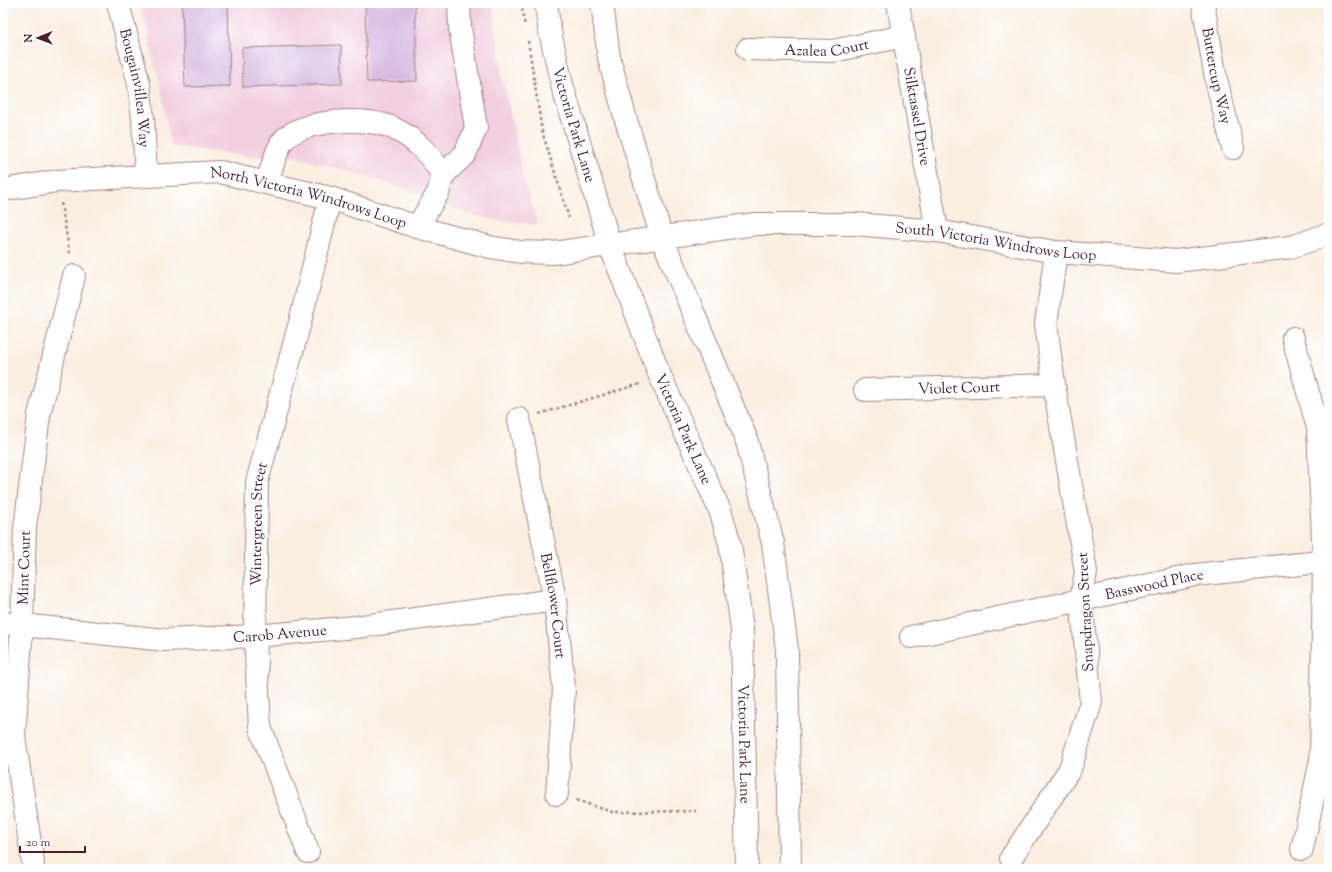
<svg xmlns="http://www.w3.org/2000/svg" width="1332" height="872" font-family="'Sorts Mill Goudy',serif">
  <style>
    .built { fill: #f2cfe0 }
    .building { fill: #d5b7e1 }
    .lines { fill: none; stroke-linecap: round; stroke-linejoin: round }
    .minor-casing { stroke: #a28686; stroke-width: 24 }
    .path { stroke: #a28686; stroke-width: 2.5; stroke-dasharray: 3 3; stroke-linecap: butt }
    .minor { stroke: #fff; stroke-width: 22 }
    .labels { text-anchor: middle; stroke-width: 3.5; stroke-linejoin: round; paint-order: stroke }
    .street-label { font-size: 15px; fill: #4a1f2b; stroke: #fff }
  </style>
  <rect width="100%" height="100%" fill="#fff"/>
  <filter id="ink" filterUnits="userSpaceOnUse"><feTurbulence type="fractalNoise" baseFrequency=".025" numOctaves="2"/><feDisplacementMap in="SourceGraphic" scale="8" xChannelSelector="R" yChannelSelector="G"/><feConvolveMatrix kernelMatrix="1 2 1 2 8 2 1 2 1" color-interpolation-filters="sRGB"/></filter>
  <filter id="wash" filterUnits="userSpaceOnUse"><feTurbulence type="fractalNoise" baseFrequency=".012" numOctaves="4" result="noise"/><feDisplacementMap in="SourceGraphic" scale="16" xChannelSelector="R" yChannelSelector="G"/><feGaussianBlur stdDeviation="0.9" result="paint"/><feColorMatrix in="noise" values="0 0 0 0 0 0 0 0 0 0 0 0 0 0 0 0 0 1.4 0 .05"/><feComposite in="paint" operator="in"/></filter>
  <g filter="url(#wash)">
    <rect width="100%" height="100%" fill="#faeee0"/>
    <path class="built" d="M 140,3 L 493,3 L 502,75 L 525,184 L 538,224 L 499,221 L 473,215 L 403,188 L 351,172 L 296,157 L 249,156 L 171,146 L 162,93 Z"/>
    <g id="blocks">
      <path class="building" d="M 182,3 L 228,3 L 230,86 L 185,87 Z
        M 365,3 L 415,3 L 417,81 L 367,82 Z
        M 341,45 L 342,84 L 243,87 L 242,48 Z"/>
    </g>
  </g>
  <g filter="url(#ink)">
    <use href="#blocks" fill-opacity="0" stroke="#a28686" stroke-width="1"/>
    <g class="lines">
      <g class="minor-casing">
        <g id="minor">
          <path id="s1" d="M 118,3 L 139,84 L 143,119 L 146,175"/>
          <path id="s2" d="M 546,3 L 549,27 L 562,85 L 610,245 L 658,371 L 721,513 L 730,544 L 742,629 L 747,869"/>
          <path d="M 602,3 L 609,58 L 626,120 L 662,238 L 746,438 L 773,543 L 787,650 L 790,869"/>
          <path id="s3" d="M 898,3 L 937,231"/>
          <path id="s4" d="M 1203,3 L 1216,79 L 1233,148"/>
          <path id="s5" d="M 748,49 L 833,51 L 904,36"/>
          <path d="M 443,175 L 465,154 L 476,128 L 460,27 L 459,3"/>
          <path d="M 267,182 C 271,171 276,151 282,142 C 299,118 372,116 395,129 C 417,140 430,155 443,175 L 438,193 L 417,227"/>
          <path id="s6" d="M 3,190 L 57,181 L 220,172 L 330,198 L 417,227 L 490,247 L 521,252 L 553,253 L 755,224 L 855,224 L 937,231 L 1056,252 L 1176,261 L 1291,247 L 1329,234"/>
          <path d="M 1293,338 L 1318,428 L 1324,562 L 1321,760 L 1302,849"/>
          <path id="s7" d="M 865,390 L 1054,385"/>
          <path id="s8" d="M 519,419 L 555,600 L 564,689 L 557,794"/>
          <path id="s9" d="M 3,623 L 165,640 L 255,636 L 356,627 L 555,600"/>
          <path id="s10" d="M 911,637 L 1195,575 L 1329,561"/>
          <path id="s11" d="M 308,852 L 260,727 L 255,636 L 257,482 L 300,322 L 330,198"/>
          <path d="M 1011,858 L 1070,769 L 1091,702 L 1081,599 L 1086,572 L 1054,385 L 1046,324 L 1056,252"/>
          <path id="s12" d="M 33,863 L 14,736 L 22,625 L 25,528 L 39,415 L 74,276"/>
        </g>
      </g>
      <path class="path" d="M 521,3 L 525,26
        M 528,41 L 542,131 L 569,218
        M 61,203 L 70,255
        M 539,414 L 640,384
        M 576,800 L 612,812 L 696,811"/>
      <use href="#minor" class="minor"/>
    </g>
  </g>
  <g class="labels">
    <g class="street-label">
      <text dy="5" stroke="none"><textPath href="#s5" startOffset="79">Azalea Court</textPath></text>
      <text dy="5" stroke="none"><textPath href="#s4" startOffset="74">Buttercup Way</textPath></text>
      <text dy="5" stroke="none"><textPath href="#s1" startOffset="87">Bougainvillea Way</textPath></text>
      <text dy="5" stroke="none"><textPath href="#s3" startOffset="115">Silktassel Drive</textPath></text>
      <text dy="5" stroke="none"><textPath href="#s2" startOffset="125">Victoria Park Lane</textPath></text>
      <text dy="5" stroke="none"><textPath href="#s6" startOffset="310">North Victoria Windrows Loop</textPath></text>
      <text dy="5" stroke="none"><textPath href="#s6" startOffset="1008">South Victoria Windrows Loop</textPath></text>
      <text dy="5" stroke="none"><textPath href="#s7" startOffset="94">Violet Court</textPath></text>
      <text dy="5" stroke="none"><textPath href="#s2" startOffset="449">Victoria Park Lane</textPath></text>
      <text dy="5" stroke="none"><textPath href="#s11" startOffset="337">Wintergreen Street</textPath></text>
      <text dy="5" stroke="none"><textPath href="#s12" startOffset="297">Mint Court</textPath></text>
      <text dy="5" stroke="none"><textPath href="#s10" startOffset="249">Basswood Place</textPath></text>
      <text dy="5" stroke="none"><textPath href="#s8" startOffset="190">Bellflower Court</textPath></text>
      <text transform="translate(1085 612) rotate(-93)" y="5">Snapdragon Street</text>
      <text dy="5" stroke="none"><textPath href="#s9" startOffset="278">Carob Avenue</textPath></text>
      <text dy="5" stroke="none"><textPath href="#s2" startOffset="774">Victoria Park Lane</textPath></text>
    </g>
  </g>
  <rect width="1332" height="872" fill="none" stroke="#fff" stroke-width="16"/>
  <g transform="translate(38 38) rotate(269)" stroke="#ffffff" stroke-width="3" paint-order="stroke">
  <path d="M0-3L7 15L0 10L-7 15Z" fill="#4a1f2b"/>
  <text y="-6" font-size="11" font-weight="bold" text-anchor="middle" fill="#4a1f2b">N</text>
  </g>
  <path d="M20 846v6h65v-6" fill="none" stroke="#4a1f2b" stroke-width="2"/>
  <text x="26" y="846" font-size="12" fill="#4a1f2b" stroke="#ffffff" stroke-width="3" paint-order="stroke">20 m</text>
</svg>
